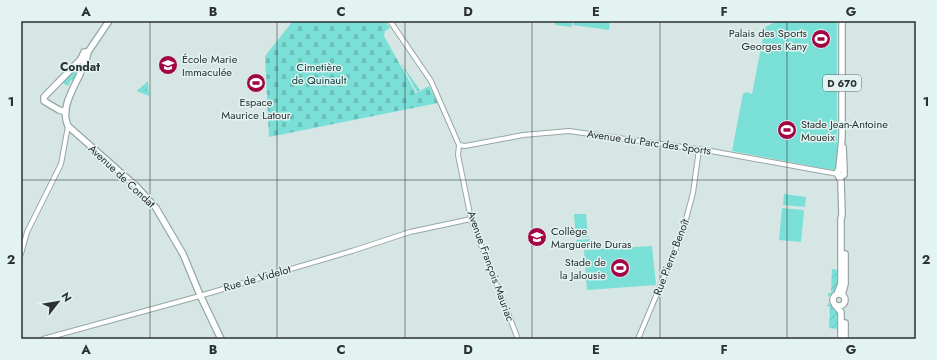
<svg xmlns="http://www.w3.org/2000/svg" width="937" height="360" font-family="Jost,sans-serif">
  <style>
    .grass { fill: url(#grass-dots) }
    .cemetery { fill: url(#cemetery-stones) }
    .park { fill: url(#park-crowns) }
    .garden { fill: url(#garden-furrows) }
    .pitch { fill: #7adfd6 }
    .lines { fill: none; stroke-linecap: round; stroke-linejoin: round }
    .minor-casing { stroke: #97a7a5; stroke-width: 6 }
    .major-casing { stroke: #97a7a5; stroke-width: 8 }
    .minor { stroke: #fff; stroke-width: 4 }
    .major { stroke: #fff; stroke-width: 5.5 }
    .grid { fill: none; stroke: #2b3231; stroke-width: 1; stroke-opacity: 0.55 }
    .labels { text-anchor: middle; stroke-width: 3; stroke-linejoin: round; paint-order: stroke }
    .shield { fill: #e2f3f1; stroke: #626c6b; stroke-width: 1 }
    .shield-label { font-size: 10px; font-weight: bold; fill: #2b3231 }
    .poi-label { font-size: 11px; fill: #2b3231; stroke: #e2f3f1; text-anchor: start }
    .park-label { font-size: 11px; fill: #003c39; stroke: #e2f3f1 }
    .street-label { font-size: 11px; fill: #2b3231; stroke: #e2f3f1 }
    .neighbourhood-label { font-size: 12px; font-weight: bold; fill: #2b3231; stroke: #e2f3f1 }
    .neatline { fill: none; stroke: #2b3231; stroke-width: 1.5 }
    .grid-label { font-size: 13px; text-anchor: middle; font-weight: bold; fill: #2b3231 }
  </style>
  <defs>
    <pattern id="grass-dots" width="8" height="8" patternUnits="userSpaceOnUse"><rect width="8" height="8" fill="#7adfd6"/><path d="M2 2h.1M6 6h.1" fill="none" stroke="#6ac0b8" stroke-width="1.8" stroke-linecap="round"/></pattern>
    <pattern id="cemetery-stones" width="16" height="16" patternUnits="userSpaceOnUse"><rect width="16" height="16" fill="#7adfd6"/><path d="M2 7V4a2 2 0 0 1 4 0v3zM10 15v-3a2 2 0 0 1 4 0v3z" fill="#6ac0b8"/></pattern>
    <pattern id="park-crowns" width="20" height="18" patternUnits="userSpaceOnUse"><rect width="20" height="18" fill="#7adfd6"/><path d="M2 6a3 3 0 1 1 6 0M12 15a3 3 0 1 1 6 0" fill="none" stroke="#6ac0b8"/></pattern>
    <pattern id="garden-furrows" width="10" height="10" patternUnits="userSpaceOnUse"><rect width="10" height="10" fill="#7adfd6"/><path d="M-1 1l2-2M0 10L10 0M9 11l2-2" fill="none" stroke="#6ac0b8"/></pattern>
  </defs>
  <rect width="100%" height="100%" fill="#d5e6e4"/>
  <path class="grass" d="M 401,63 L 420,90 L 417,92 Z
    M 148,81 L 149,96 L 137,91 Z"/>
  <path class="cemetery" d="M 293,21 L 385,21 L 390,28 L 385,31 L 384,36 L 416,93 L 429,86 L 438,103 L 269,137 L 265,56 Z"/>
  <path class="park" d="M 76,66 L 80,68 L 74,81 L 71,80 L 68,86 L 61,82 Z"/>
  <path class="garden" d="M 832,269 L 837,270 L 837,288 L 828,297 L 828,293 L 831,293 Z
    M 828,303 L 838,312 L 838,329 L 829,328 L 830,307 L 827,306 Z"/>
  <path class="pitch" d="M 555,21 L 572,21 L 572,27 L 555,25 Z
    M 574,21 L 610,21 L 609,30 L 573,25 Z
    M 778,21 L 837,21 L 837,167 L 833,170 L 732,151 L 743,94 L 746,92 L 752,94 L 765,27 Z
    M 263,78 L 264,87 L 250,88 L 249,79 Z
    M 784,194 L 806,197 L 805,207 L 783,205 Z
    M 782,208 L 804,210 L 801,242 L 779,240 Z
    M 574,214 L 586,214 L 588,237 L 576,238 Z
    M 590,239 L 590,246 L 576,246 L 576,240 Z
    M 652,246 L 656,285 L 587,290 L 584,250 Z"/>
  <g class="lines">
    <g class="minor-casing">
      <path id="minor" d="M 390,21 L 431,81 L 459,145
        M 459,145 L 465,146 L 523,135 L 569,131 L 711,151 L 838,174
        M 459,145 L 458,155 L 471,219 L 518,339
        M 21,254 L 27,232 L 61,164 L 68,126
        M 43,339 L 196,297 L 352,251 L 410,232 L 471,219
        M 638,339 L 682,234 L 693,193 L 699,149"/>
    </g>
    <g class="major-casing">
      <path id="major" d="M 88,52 L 109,21
        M 85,61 C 80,81 58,105 68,126 L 137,187 L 156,208 L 183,254 L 200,295 L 221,339
        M 66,112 L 59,110 L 44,101 L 44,97 L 81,59 L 84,52 L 88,52 L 86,60 L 81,59
        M 843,147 L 844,170
        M 839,169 L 842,138 L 842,21
        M833 300a6 6 0 1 1 12 0a6 6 0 1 1-12 0Z
        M 837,294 L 841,284 L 841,219 L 842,215 L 841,181 L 837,173 L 839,169 L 844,170 L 844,175 L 839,176
        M 842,295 L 845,284 L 845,254
        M 835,305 L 841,312 L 841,339
        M 845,323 L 845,339"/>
    </g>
    <use href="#minor" class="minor"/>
    <use href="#major" class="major"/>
  </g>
  <path class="grid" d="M 150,21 L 150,339M 277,21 L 277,339M 405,21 L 405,339M 532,21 L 532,339M 660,21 L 660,339M 787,21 L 787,339M 21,180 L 916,180"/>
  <defs>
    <g id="stadium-disc" transform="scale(1)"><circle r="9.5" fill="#a10543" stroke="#e2f3f1"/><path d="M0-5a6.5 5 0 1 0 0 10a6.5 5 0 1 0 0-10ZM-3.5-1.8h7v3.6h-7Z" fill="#fff"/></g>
    <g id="school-disc" transform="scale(1)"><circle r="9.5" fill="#a10543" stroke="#e2f3f1"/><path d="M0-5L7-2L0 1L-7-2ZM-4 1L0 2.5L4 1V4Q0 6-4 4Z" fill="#fff"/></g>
  </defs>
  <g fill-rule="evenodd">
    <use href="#stadium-disc" x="821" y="39"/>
    <use href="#school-disc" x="168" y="65"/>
    <use href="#stadium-disc" x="256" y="83"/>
    <use href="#stadium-disc" x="787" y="130"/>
    <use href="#school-disc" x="537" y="237"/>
    <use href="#stadium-disc" x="620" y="268"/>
  </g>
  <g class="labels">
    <rect class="shield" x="823" y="75" width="38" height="16" rx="3"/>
    <g class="shield-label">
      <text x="842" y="87">D 670</text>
    </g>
    <g class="poi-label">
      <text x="807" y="37" text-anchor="end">Palais des Sports<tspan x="807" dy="13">Georges Kany</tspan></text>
      <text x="182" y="63">École Marie<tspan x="182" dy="13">Immaculée</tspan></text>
      <text x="256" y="106" text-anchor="middle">Espace<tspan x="256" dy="13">Maurice Latour</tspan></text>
      <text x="801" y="128">Stade Jean-Antoine<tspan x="801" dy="13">Moueix</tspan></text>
      <text x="551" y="235">Collège<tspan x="551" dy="13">Marguerite Duras</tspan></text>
      <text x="606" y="266" text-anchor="end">Stade de<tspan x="606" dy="13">la Jalousie</tspan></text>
    </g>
    <g class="park-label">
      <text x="319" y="71">Cimetière<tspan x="319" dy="13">de Quinault</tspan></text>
    </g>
    <g class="street-label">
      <text transform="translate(649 142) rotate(8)" y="4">Avenue du Parc des Sports</text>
      <text transform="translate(122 176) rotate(43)" y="4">Avenue de Condat</text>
      <text transform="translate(671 257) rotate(-69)" y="4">Rue Pierre Benoît</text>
      <text transform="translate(491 266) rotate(70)" y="4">Avenue François Mauriac</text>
      <text transform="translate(257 278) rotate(-16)" y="4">Rue de Videlot</text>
    </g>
    <g class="neighbourhood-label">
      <text x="80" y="71">Condat</text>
    </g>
  </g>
  <rect width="937" height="360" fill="none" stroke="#e2f3f1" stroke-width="44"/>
  <g transform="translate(58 302) rotate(59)" stroke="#e2f3f1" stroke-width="3" paint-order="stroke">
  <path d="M0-3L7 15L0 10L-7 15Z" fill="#2b3231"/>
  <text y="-6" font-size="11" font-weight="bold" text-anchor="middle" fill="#2b3231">N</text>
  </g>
  <rect x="22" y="22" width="893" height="316" class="neatline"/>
  <g class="grid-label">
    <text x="86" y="16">A</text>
    <text x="213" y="16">B</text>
    <text x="341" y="16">C</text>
    <text x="468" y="16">D</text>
    <text x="596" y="16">E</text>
    <text x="724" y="16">F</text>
    <text x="851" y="16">G</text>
    <text x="11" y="106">1</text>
    <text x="926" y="106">1</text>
    <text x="11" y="264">2</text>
    <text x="926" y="264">2</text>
    <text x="86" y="354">A</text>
    <text x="213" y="354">B</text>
    <text x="341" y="354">C</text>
    <text x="468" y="354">D</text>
    <text x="596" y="354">E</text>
    <text x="724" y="354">F</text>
    <text x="851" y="354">G</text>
  </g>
</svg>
